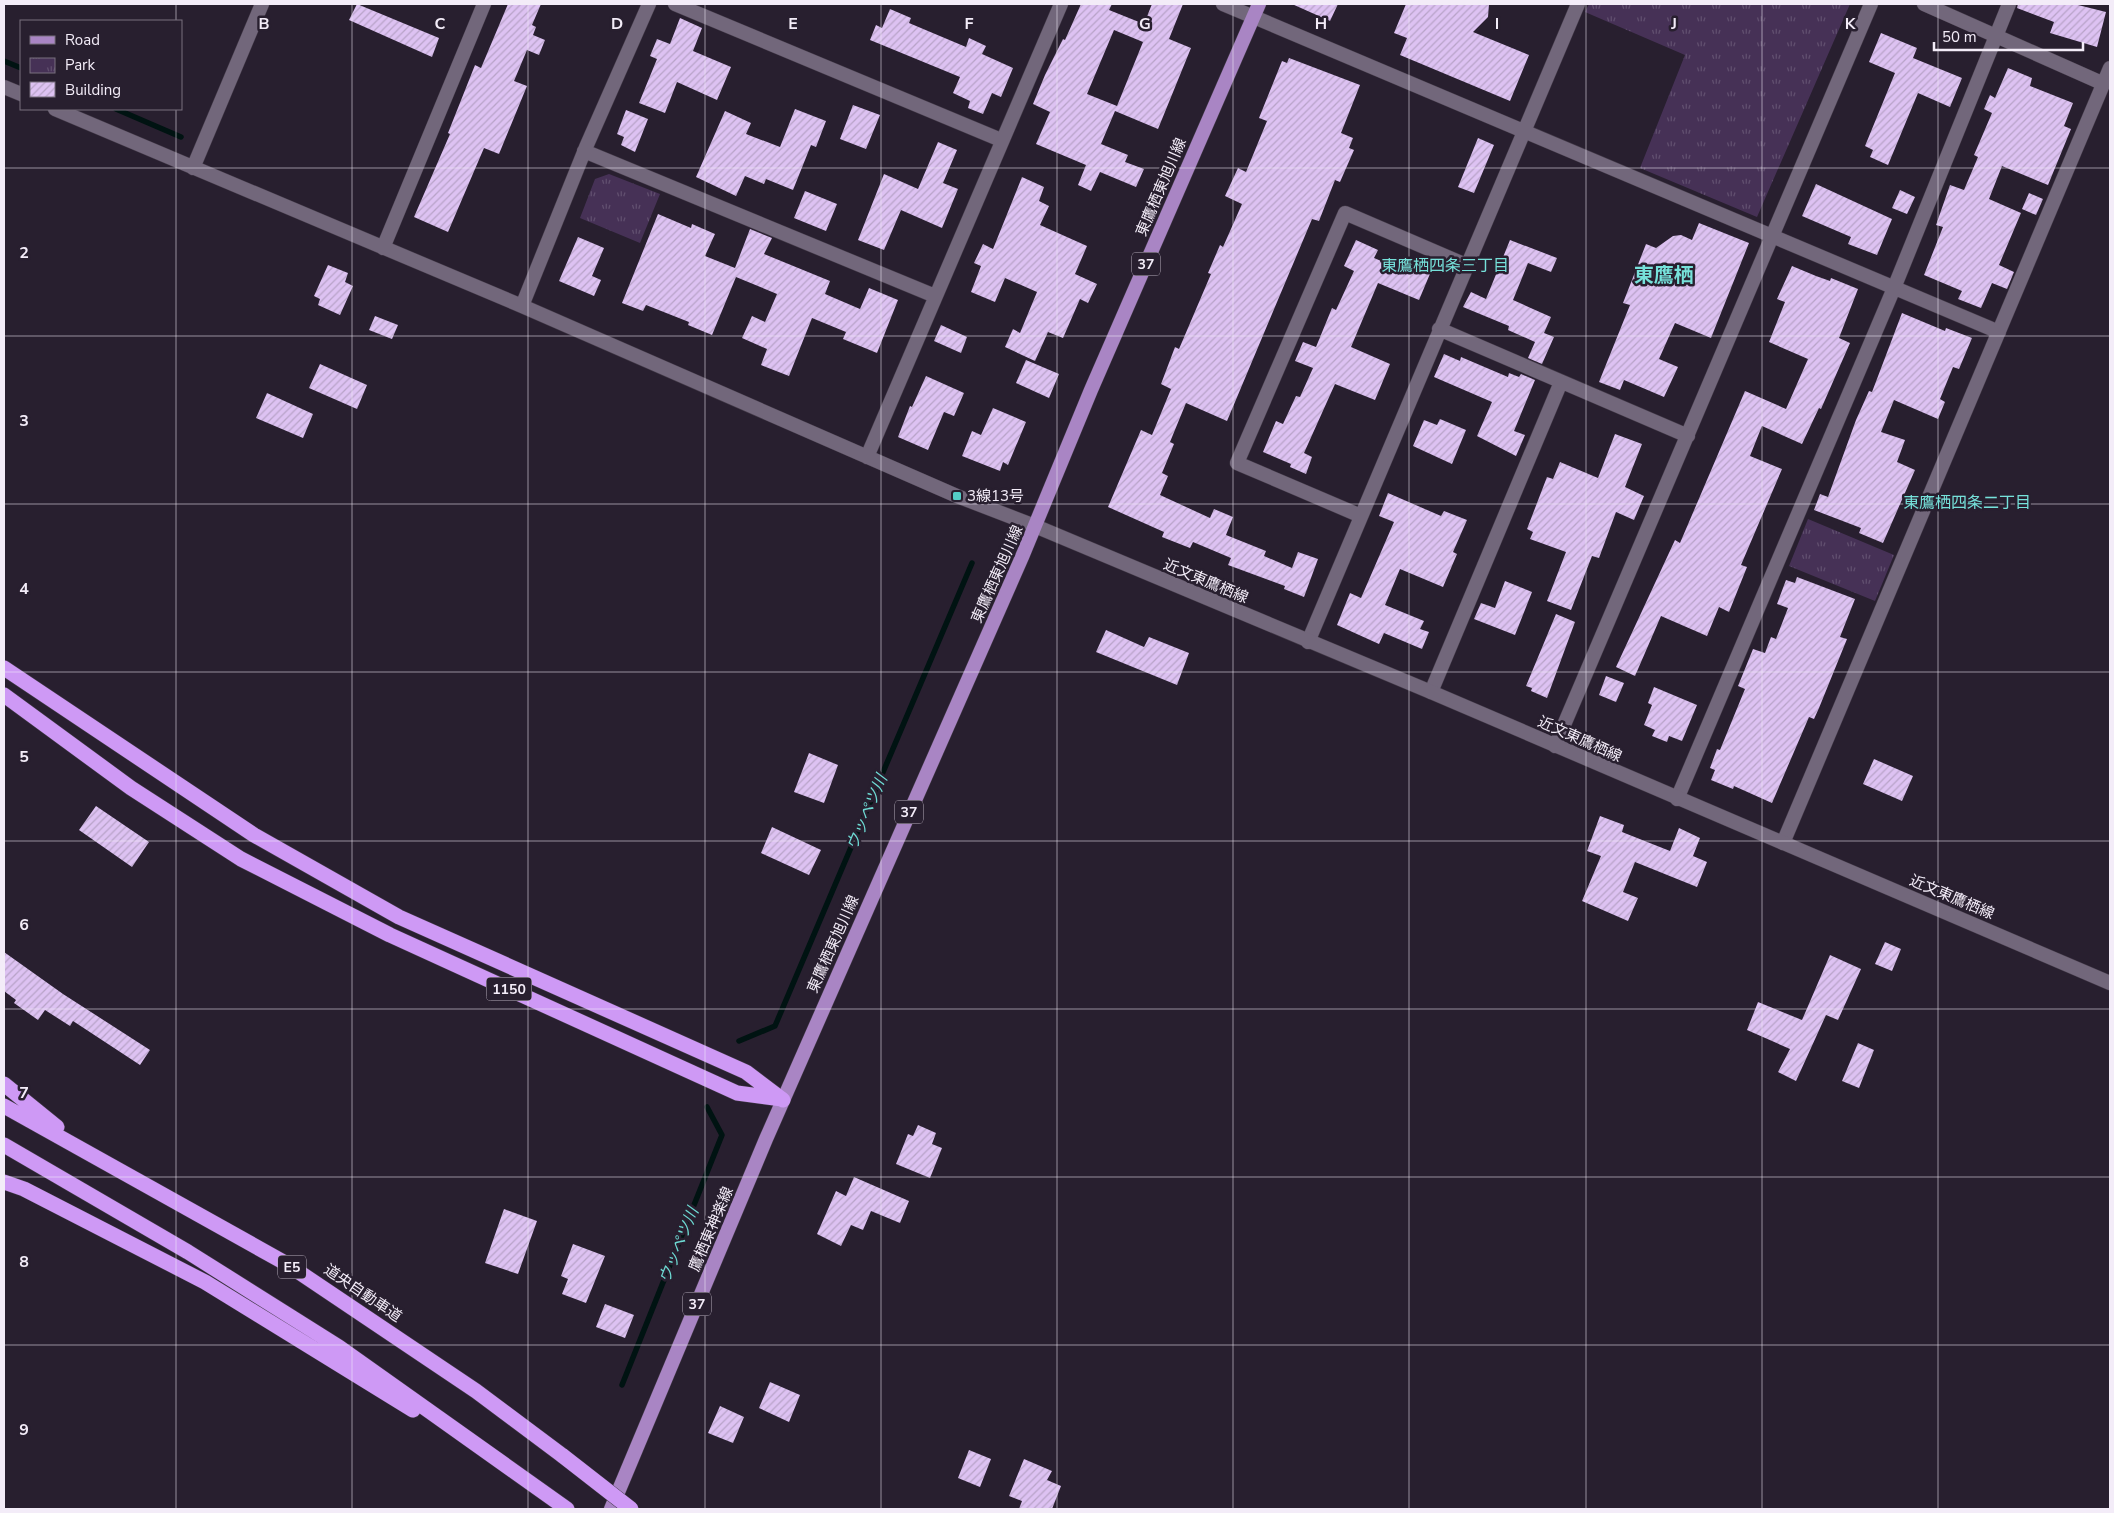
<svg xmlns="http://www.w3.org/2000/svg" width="2114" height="1513" font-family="'Nunito Sans','Noto Sans JP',sans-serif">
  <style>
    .park { fill: url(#park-tufts) }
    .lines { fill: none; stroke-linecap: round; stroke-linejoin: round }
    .stream { stroke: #001312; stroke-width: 5.5 }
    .building { fill: url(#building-hatch); fill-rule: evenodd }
    .minor-casing { stroke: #433a48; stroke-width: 15 }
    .tertiary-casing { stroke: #433a48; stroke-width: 15 }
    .primary-casing { stroke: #433a48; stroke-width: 15 }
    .motorway-casing { stroke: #433a48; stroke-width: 16 }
    .minor { stroke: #72677b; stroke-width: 14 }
    .tertiary { stroke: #72677b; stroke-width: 14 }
    .primary { stroke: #a985c4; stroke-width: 14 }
    .motorway { stroke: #ce99f5; stroke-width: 15 }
    .motorway-bridge-casing { stroke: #433a48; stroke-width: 16; stroke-linecap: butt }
    .motorway-bridge { stroke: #ce99f5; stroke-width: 15 }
    .grid { fill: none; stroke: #f3ecf8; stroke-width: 1; stroke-opacity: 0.55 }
    .poi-dot { fill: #54cdc7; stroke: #281f2f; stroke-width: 2 }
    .labels { text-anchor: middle; stroke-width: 5; stroke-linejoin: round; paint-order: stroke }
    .shield { fill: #281f2f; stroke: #b6aebc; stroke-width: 1 }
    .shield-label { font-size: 14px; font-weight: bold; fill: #f3ecf8 }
    .street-label { font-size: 15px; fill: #f3ecf8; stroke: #281f2f }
    .poi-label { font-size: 15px; fill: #f3ecf8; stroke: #281f2f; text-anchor: start }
    .neighbourhood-label { font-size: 16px; fill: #76e1da; stroke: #281f2f }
    .water-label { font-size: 16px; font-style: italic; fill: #6edbd4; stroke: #281f2f }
    .district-label { font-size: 20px; font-weight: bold; fill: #76e1da; stroke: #281f2f }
    .grid-label { font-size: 16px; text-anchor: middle; font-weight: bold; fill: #f3ecf8; stroke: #281f2f; stroke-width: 5; stroke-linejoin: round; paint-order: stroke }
  </style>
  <defs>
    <pattern id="park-tufts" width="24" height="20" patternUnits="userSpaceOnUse" patternTransform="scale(1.25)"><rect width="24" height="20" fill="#463156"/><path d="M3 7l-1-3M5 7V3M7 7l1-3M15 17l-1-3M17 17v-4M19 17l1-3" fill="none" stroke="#614f6f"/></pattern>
    <pattern id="building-hatch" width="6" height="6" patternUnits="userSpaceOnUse" patternTransform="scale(1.25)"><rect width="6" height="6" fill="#ddc2f2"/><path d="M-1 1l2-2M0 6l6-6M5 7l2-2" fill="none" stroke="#b8a3c8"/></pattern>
  </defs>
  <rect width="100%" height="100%" fill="#281f2f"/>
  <path class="park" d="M 1589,4 L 1850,4 L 1757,217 L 1640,168 L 1685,55 L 1585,12 Z
    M 609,174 L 660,194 L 640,243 L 580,218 L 595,179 Z
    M 1808,519 L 1894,555 L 1875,601 L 1789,566 Z"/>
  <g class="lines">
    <path class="stream" d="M 4,61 L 21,68
      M 116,109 L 181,137
      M 739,1041 L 775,1026 L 972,563
      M 622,1385 L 722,1135 L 707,1107"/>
  </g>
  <path class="building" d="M 357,4 L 439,38 L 432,57 L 349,20 Z
    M 508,4 L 541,4 L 532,25 L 536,27 L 533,35 L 545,40 L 539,55 L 527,50 L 514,81 L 527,86 L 499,154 L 484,148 L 448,232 L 414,217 L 450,134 L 448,133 L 475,65 L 481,68 Z
    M 1081,4 L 1112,4 L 1109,10 L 1144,24 L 1152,4 L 1183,4 L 1169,39 L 1191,48 L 1158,129 L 1115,111 L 1101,144 L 1128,155 L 1125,162 L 1144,169 L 1136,187 L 1100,172 L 1091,191 L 1078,185 L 1086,165 L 1036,144 L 1050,112 L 1033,104 L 1045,75 L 1063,39 L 1065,40 ZM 1114,30 L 1143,42 L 1117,106 L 1087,94 Z
    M 1292,4 L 1338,4 L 1330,21 Z
    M 1406,4 L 1489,4 L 1488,17 L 1473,32 L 1529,55 L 1510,101 L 1400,55 L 1407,38 L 1394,33 Z
    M 2018,4 L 2074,4 L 2106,12 L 2097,47 L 2050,33 L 2054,22 L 2017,8 Z
    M 890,9 L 911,18 L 909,23 L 966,47 L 969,38 L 986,46 L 982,54 L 1013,68 L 1001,97 L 992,93 L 983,114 L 968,108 L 970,101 L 953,93 L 960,77 L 870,40 L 876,25 L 882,28 Z
    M 680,18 L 702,28 L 693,51 L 731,67 L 717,100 L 677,82 L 665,113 L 639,103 L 657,59 L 650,56 L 657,39 L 670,44 Z
    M 1881,33 L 1917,48 L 1913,58 L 1962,78 L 1950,107 L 1918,93 L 1888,165 L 1870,157 L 1873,150 L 1865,146 L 1895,73 L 1869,62 Z
    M 1289,58 L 1360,85 L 1341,133 L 1353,138 L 1349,148 L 1354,150 L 1340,182 L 1335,180 L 1319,221 L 1312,219 L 1227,421 L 1186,403 L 1170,442 L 1174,444 L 1162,473 L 1168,476 L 1160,495 L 1210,518 L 1214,509 L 1233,517 L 1226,535 L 1266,551 L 1264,556 L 1292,568 L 1298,552 L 1318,559 L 1304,597 L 1284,589 L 1285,586 L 1228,565 L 1231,558 L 1193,542 L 1190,548 L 1162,537 L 1164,532 L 1108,507 L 1141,430 L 1152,435 L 1171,389 L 1161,384 L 1175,347 L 1179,349 L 1211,274 L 1208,273 L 1220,245 L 1223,247 L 1242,204 L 1225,196 L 1238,168 L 1246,172 L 1267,121 L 1259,118 L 1282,61 L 1287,63 Z
    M 2008,68 L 2032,78 L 2030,86 L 2073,103 L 2064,126 L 2071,129 L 2048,185 L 2002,166 L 1989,199 L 2021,213 L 1999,265 L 2014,272 L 2007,289 L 1992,283 L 1981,308 L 1958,299 L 1962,291 L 1924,275 L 1943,227 L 1936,225 L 1950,185 L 1964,190 L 1978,157 L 1974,155 L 1992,113 L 1984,109 L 1990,95 L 1995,98 Z
    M 853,105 L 880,115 L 866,149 L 840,139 Z
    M 795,109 L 826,121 L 816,147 L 811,145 L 793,190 L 766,179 L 764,184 L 745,176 L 736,196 L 696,177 L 725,111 L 751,123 L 746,134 L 780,147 Z
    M 626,110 L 648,119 L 635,152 L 621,145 L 624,137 L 617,134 Z
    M 1478,138 L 1494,145 L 1474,193 L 1458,187 Z
    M 938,142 L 957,150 L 943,183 L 958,189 L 942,228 L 901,210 L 884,250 L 858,240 L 884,174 L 918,189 Z
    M 1022,177 L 1044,187 L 1039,201 L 1049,206 L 1040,225 L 1087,246 L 1075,274 L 1097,284 L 1088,303 L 1080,299 L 1063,338 L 1048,332 L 1035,361 L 1005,347 L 1013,329 L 1020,333 L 1037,292 L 1005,278 L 995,302 L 971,292 L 981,266 L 974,263 L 983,244 L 993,249 Z
    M 1816,184 L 1892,219 L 1877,255 L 1848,244 L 1851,237 L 1802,216 Z
    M 1900,190 L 1915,197 L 1907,214 L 1892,208 Z
    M 805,191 L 837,204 L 826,231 L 794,218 Z
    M 2029,193 L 2043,199 L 2036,215 L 2022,209 Z
    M 658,214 L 691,228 L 692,224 L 715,234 L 705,256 L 735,268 L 750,229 L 772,238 L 764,254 L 830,281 L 825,294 L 860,309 L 869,288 L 898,300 L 877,353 L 843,339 L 846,332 L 812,318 L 789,376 L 761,365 L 767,349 L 742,338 L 752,316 L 765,322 L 777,294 L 736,277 L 712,335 L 688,325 L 689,322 L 646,305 L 643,311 L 622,303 Z
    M 1699,223 L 1749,243 L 1711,338 L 1675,323 L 1659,359 L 1678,367 L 1664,397 L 1624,380 L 1620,390 L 1599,382 L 1630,305 L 1623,303 L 1646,244 L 1656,248 L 1673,236 L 1681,235 L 1692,240 Z
    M 578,237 L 604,248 L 592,276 L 601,280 L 594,296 L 559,281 Z
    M 1356,240 L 1378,250 L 1374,258 L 1405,271 L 1410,260 L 1432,269 L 1419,300 L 1378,283 L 1351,347 L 1390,364 L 1375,400 L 1335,384 L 1304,453 L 1312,457 L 1306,474 L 1290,467 L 1291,464 L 1263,452 L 1276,421 L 1283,424 L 1296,396 L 1300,397 L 1313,368 L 1295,361 L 1303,342 L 1316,347 L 1332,308 L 1336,310 L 1354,271 L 1344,266 Z
    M 1510,240 L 1557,258 L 1551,272 L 1528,263 L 1513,300 L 1551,317 L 1544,333 L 1554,337 L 1542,364 L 1528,358 L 1535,342 L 1508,330 L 1509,326 L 1463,307 L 1471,292 L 1486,299 Z
    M 328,265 L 348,273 L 345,282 L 353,286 L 340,315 L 318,305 L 320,299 L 314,296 Z
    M 1792,266 L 1816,276 L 1830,281 L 1831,278 L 1858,289 L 1839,338 L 1850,343 L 1821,409 L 1819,408 L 1802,444 L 1762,426 L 1750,456 L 1782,469 L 1741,565 L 1747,567 L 1729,612 L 1719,607 L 1707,636 L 1661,616 L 1635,676 L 1616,667 L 1675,540 L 1680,543 L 1745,391 L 1786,409 L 1808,359 L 1769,342 L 1785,302 L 1777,299 Z
    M 1902,313 L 1945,331 L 1946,328 L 1972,338 L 1959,369 L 1953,367 L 1940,399 L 1945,402 L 1938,419 L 1894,400 L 1881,432 L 1905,440 L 1897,462 L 1915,470 L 1883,543 L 1859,533 L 1861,528 L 1814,510 L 1820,494 L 1828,497 L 1856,420 L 1869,391 L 1872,392 Z
    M 375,316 L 398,325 L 392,339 L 369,330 Z
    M 941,325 L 967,337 L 961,353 L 934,341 Z
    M 1444,354 L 1460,361 L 1461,357 L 1508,377 L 1509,373 L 1519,377 L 1521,374 L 1535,380 L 1514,431 L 1525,435 L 1516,456 L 1477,436 L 1492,402 L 1434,377 Z
    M 1026,360 L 1059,374 L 1049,398 L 1016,383 Z
    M 320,364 L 367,385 L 357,409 L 309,388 Z
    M 926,376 L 964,393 L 954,416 L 944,412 L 928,450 L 898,437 L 910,406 L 912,407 Z
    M 267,393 L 313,414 L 303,438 L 256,418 Z
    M 993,408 L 1026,422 L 1008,465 L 1003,462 L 1000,471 L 962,456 L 972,431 L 981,435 Z
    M 1440,419 L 1466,430 L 1452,464 L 1413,446 L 1424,420 L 1437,425 Z
    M 1615,434 L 1642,444 L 1625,487 L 1644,496 L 1634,520 L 1616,512 L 1599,558 L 1592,556 L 1571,610 L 1547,601 L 1566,552 L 1530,539 L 1533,532 L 1527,529 L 1547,477 L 1553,479 L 1560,462 L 1598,478 Z
    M 1388,493 L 1441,516 L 1444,511 L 1467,520 L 1453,552 L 1457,554 L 1443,587 L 1400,569 L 1385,605 L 1424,621 L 1420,629 L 1429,632 L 1422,649 L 1384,633 L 1379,644 L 1337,625 L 1350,593 L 1361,598 L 1394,522 L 1379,516 Z
    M 1797,577 L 1855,599 L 1840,637 L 1847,639 L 1819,708 L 1814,719 L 1809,717 L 1772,803 L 1734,786 L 1733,789 L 1711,780 L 1715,770 L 1710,768 L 1717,749 L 1720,750 L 1745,689 L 1738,686 L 1753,649 L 1765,653 L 1771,637 L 1776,639 L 1788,608 L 1777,604 L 1786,580 L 1795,583 Z
    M 1505,581 L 1532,592 L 1515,635 L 1474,619 L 1481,603 L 1495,608 Z
    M 1556,614 L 1575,622 L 1547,698 L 1531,691 L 1532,688 L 1526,686 Z
    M 1106,630 L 1144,647 L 1149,637 L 1189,653 L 1177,685 L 1096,652 Z
    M 1606,676 L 1624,683 L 1616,702 L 1599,695 Z
    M 1654,687 L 1697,705 L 1682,741 L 1669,736 L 1667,742 L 1652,736 L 1655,730 L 1644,725 L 1652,705 L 1648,703 Z
    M 809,753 L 838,765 L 824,803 L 794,792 Z
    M 1874,759 L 1913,776 L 1902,801 L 1863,784 Z
    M 96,806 L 149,842 L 132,867 L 79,830 Z
    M 1600,816 L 1624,825 L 1622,832 L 1670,851 L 1679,828 L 1700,838 L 1693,856 L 1707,862 L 1697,887 L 1635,862 L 1623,892 L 1638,898 L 1628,921 L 1582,901 L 1601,856 L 1587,851 Z
    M 772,827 L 821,850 L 809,875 L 761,853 Z
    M 1885,942 L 1901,949 L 1892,971 L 1875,964 Z
    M 4,952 L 63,994 L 150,1050 L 140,1065 L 73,1021 L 70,1026 L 45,1010 L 38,1020 L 14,1003 L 16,1000 L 4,991 Z
    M 1830,955 L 1861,969 L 1838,1020 L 1826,1015 L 1796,1081 L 1778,1072 L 1790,1049 L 1747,1030 L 1758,1002 L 1802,1020 Z
    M 1858,1043 L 1874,1050 L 1859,1088 L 1842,1081 Z
    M 918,1125 L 936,1133 L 932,1144 L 942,1148 L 930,1178 L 896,1164 L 908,1134 L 913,1136 Z
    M 854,1177 L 909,1201 L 900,1223 L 871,1211 L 863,1230 L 851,1225 L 841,1246 L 817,1234 L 836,1191 L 846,1196 Z
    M 504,1209 L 537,1221 L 518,1274 L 485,1263 Z
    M 573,1244 L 605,1256 L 586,1303 L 562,1294 L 568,1279 L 561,1276 Z
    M 605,1304 L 634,1315 L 625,1338 L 596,1327 Z
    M 770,1382 L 800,1395 L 789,1422 L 759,1408 Z
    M 720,1406 L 744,1417 L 733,1443 L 708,1433 Z
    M 969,1450 L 991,1459 L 980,1487 L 958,1478 Z
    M 1024,1459 L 1052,1471 L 1047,1480 L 1061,1486 L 1052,1509 L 1019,1509 L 1022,1501 L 1009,1496 Z"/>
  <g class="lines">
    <g class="minor-casing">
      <path id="minor" d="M 675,4 L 1001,140
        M 1223,4 L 1999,332
        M 1924,4 L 2104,84
        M 4,87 L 21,94
        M 55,109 L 522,306 L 957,496 L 1035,526
        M 584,151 L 935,296
        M 193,168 L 262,4
        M 383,248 L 484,4
        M 522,306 L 586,147 L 649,4
        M 1439,329 L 1688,436
        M 867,457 L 1061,4
        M 1361,516 L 1237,463 L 1345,213 L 1466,265
        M 1308,642 L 1578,4
        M 1431,692 L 1561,382
        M 1555,746 L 1871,4
        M 1677,799 L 1894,288 L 2009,4
        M 1783,843 L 2110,68"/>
    </g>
    <g class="tertiary-casing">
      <path id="tertiary" d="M 1035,526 L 1431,692 L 2110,983"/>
    </g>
    <g class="primary-casing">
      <path id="primary" d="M 611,1509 L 766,1139 L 1022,557 L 1091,390 L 1259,4"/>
    </g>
    <g class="motorway-casing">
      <path id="motorway" d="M 4,668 L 254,835 L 399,917 L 746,1072 L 783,1100
        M 4,695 L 131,788 L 241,859 L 390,935 L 737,1093 L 782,1099
        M 4,1084 L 57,1127
        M 4,1106 L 287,1264 L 476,1391 L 563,1456
        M 4,1145 L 188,1252 L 339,1347 L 567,1509
        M 4,1182 L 24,1189 L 205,1282 L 413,1410"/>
    </g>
    <use href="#minor" class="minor"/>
    <use href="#tertiary" class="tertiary"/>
    <use href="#primary" class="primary"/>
    <use href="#motorway" class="motorway"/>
    <g class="motorway-bridge-casing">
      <path id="motorway-bridge" d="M 563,1456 L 631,1509"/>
    </g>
    <use href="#motorway-bridge" class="motorway-bridge"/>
  </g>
  <path class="grid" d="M 176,4 L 176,21M 352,4 L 352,1509M 528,4 L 528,1509M 705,4 L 705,1509M 881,4 L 881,1509M 1057,4 L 1057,1509M 1233,4 L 1233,1509M 1409,4 L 1409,1509M 1586,4 L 1586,1509M 1762,4 L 1762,1509M 1938,4 L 1938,1509M 176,109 L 176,1509M 4,168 L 2110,168M 4,336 L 2110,336M 4,504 L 2110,504M 4,672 L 2110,672M 4,841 L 2110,841M 4,1009 L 2110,1009M 4,1177 L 2110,1177M 4,1345 L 2110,1345"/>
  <rect class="poi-dot" x="952" y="491" width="10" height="10" rx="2.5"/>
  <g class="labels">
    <g class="shield">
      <rect x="1132" y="252.5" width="28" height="23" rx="4"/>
      <rect x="895" y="800.5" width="28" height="23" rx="4"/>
      <rect x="486.5" y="977.5" width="45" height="23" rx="4"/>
      <rect x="278" y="1255.5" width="28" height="23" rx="4"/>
      <rect x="683" y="1292.5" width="28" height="23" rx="4"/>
    </g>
    <g class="shield-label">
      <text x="1146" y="269">37</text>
      <text x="909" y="817">37</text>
      <text x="509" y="994">1150</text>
      <text x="292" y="1272">E5</text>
      <text x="697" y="1309">37</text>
    </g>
    <g class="street-label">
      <text transform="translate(1161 187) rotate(-67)" y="5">東鷹栖東旭川線</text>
      <text transform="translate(997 574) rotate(-66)" y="5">東鷹栖東旭川線</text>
      <text transform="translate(1206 581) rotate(23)" y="5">近文東鷹栖線</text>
      <text transform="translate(1580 739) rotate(24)" y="5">近文東鷹栖線</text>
      <text transform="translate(1952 897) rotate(23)" y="5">近文東鷹栖線</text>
      <text transform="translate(833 944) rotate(-66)" y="5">東鷹栖東旭川線</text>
      <text transform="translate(711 1229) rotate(-67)" y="5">鷹栖東神楽線</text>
      <text transform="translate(363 1293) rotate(34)" y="5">道央自動車道</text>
    </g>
    <g class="poi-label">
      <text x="967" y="501">3線13号</text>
    </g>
    <g class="neighbourhood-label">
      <text x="1445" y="271">東鷹栖四条三丁目</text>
      <text x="1967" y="508">東鷹栖四条二丁目</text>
    </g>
    <g class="water-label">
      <text transform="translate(866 812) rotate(-67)" y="6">ウッペツ川</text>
      <text transform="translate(678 1245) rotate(-68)" y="6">ウッペツ川</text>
    </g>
    <g class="district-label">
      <text x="1664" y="282">東鷹栖</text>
    </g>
  </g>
  <g class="grid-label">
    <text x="264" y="29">B</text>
    <text x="440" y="29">C</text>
    <text x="617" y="29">D</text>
    <text x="793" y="29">E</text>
    <text x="969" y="29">F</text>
    <text x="1145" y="29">G</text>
    <text x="1321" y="29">H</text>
    <text x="1497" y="29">I</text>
    <text x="1674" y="29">J</text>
    <text x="1850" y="29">K</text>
    <text x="24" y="258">2</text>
    <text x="24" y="426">3</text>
    <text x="24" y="594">4</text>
    <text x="24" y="762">5</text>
    <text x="24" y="930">6</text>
    <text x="24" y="1098">7</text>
    <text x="24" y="1267">8</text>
    <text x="24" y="1435">9</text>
  </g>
  <rect width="2114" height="1513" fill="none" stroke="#f3ecf8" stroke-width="10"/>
  <rect x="20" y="20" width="162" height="90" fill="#281f2f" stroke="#79717f"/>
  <rect x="30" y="36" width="25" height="8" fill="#a985c4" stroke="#79717f"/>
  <text x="65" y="45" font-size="15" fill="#f3ecf8">Road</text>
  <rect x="30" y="58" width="25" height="15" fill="url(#park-tufts)" stroke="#79717f"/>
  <text x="65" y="70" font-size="15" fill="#f3ecf8">Park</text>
  <rect x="30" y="82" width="25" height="15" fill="url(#building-hatch)" stroke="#79717f"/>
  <text x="65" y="95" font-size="15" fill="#f3ecf8">Building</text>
  <path d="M1934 42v8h149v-8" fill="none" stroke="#f3ecf8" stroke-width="2.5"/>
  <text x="1942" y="42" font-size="15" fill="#f3ecf8" stroke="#281f2f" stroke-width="4" paint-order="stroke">50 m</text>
</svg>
